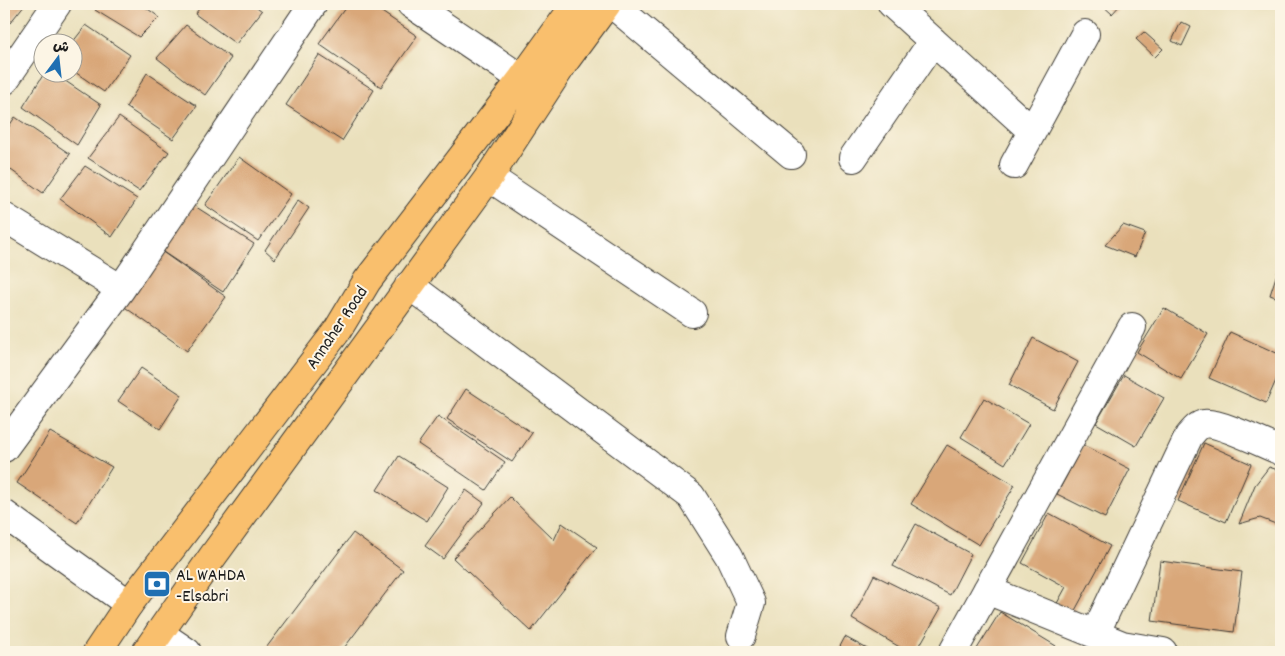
<svg xmlns="http://www.w3.org/2000/svg" width="1285" height="656" font-family="Dekko,'Playpen Sans Arabic',sans-serif">
  <style>
    .building { fill: #d9a779 }
    .lines { fill: none; stroke-linecap: round; stroke-linejoin: round }
    .minor-casing { stroke: #3b3934; stroke-width: 30 }
    .major-casing { stroke: #3b3934; stroke-width: 30 }
    .minor { stroke: #fff; stroke-width: 28 }
    .major { stroke: #f9bf6d; stroke-width: 28 }
    .labels { text-anchor: middle; stroke-width: 4; stroke-linejoin: round; paint-order: stroke }
    .street-label { font-size: 18px; fill: #1c1c1c; stroke: #fcf5e5 }
    .poi-label { font-size: 18px; fill: #1c1c1c; stroke: #fcf5e5; text-anchor: start }
  </style>
  <rect width="100%" height="100%" fill="#fcf5e5"/>
  <filter id="ink" filterUnits="userSpaceOnUse"><feTurbulence type="fractalNoise" baseFrequency=".02" numOctaves="2"/><feDisplacementMap in="SourceGraphic" scale="10" xChannelSelector="R" yChannelSelector="G"/><feConvolveMatrix kernelMatrix="1 2 1 2 8 2 1 2 1" color-interpolation-filters="sRGB"/></filter>
  <filter id="wash" filterUnits="userSpaceOnUse"><feTurbulence type="fractalNoise" baseFrequency=".0096" numOctaves="4" result="noise"/><feDisplacementMap in="SourceGraphic" scale="20" xChannelSelector="R" yChannelSelector="G"/><feGaussianBlur stdDeviation="1.12" result="paint"/><feColorMatrix in="noise" values="0 0 0 0 0 0 0 0 0 0 0 0 0 0 0 0 0 1.4 0 .05"/><feComposite in="paint" operator="in"/></filter>
  <g filter="url(#wash)">
    <rect width="100%" height="100%" fill="#eae0bc"/>
    <g id="blocks">
      <path class="building" d="M 4,4 L 25,4 L 10,23 L 4,18 Z
        M 101,4 L 141,4 L 159,17 L 139,37 L 95,10 Z
        M 203,4 L 253,4 L 262,11 L 236,44 L 195,14 Z
        M 348,4 L 370,4 L 417,36 L 381,87 L 319,44 Z
        M 1101,4 L 1121,4 L 1112,14 Z
        M 1181,22 L 1191,27 L 1182,46 L 1172,41 Z
        M 86,25 L 130,55 L 104,92 L 72,70 L 72,43 Z
        M 186,25 L 231,58 L 205,95 L 157,58 Z
        M 1144,32 L 1163,49 L 1155,57 L 1136,39 Z
        M 319,55 L 374,90 L 342,141 L 286,105 Z
        M 45,72 L 52,72 L 101,105 L 77,145 L 23,107 Z
        M 147,73 L 197,106 L 173,139 L 126,107 Z
        M 15,117 L 70,154 L 43,193 L 4,165 L 4,134 Z
        M 119,117 L 169,152 L 139,191 L 88,158 Z
        M 239,157 L 291,194 L 258,241 L 205,205 Z
        M 85,166 L 137,199 L 112,237 L 60,199 Z
        M 298,200 L 309,208 L 275,259 L 265,250 Z
        M 193,205 L 254,244 L 223,292 L 163,252 Z
        M 1123,225 L 1145,233 L 1135,257 L 1105,245 Z
        M 157,248 L 226,297 L 187,351 L 119,303 Z
        M 1281,261 L 1281,299 L 1270,295 Z
        M 1164,308 L 1208,334 L 1181,379 L 1137,352 Z
        M 1230,332 L 1281,355 L 1281,369 L 1266,403 L 1209,378 Z
        M 1033,338 L 1078,362 L 1053,409 L 1009,385 Z
        M 141,368 L 182,395 L 160,429 L 118,401 Z
        M 1124,375 L 1164,398 L 1136,446 L 1096,423 Z
        M 466,389 L 532,433 L 512,462 L 447,419 Z
        M 984,398 L 1029,424 L 1005,464 L 961,437 Z
        M 438,416 L 505,462 L 486,490 L 418,444 Z
        M 50,432 L 112,467 L 77,523 L 17,483 Z
        M 1204,443 L 1251,464 L 1226,522 L 1178,501 Z
        M 947,445 L 1015,485 L 979,545 L 911,504 Z
        M 1083,445 L 1130,469 L 1105,518 L 1057,494 Z
        M 399,456 L 448,487 L 427,521 L 377,490 Z
        M 1269,467 L 1281,471 L 1281,526 L 1260,518 L 1239,524 L 1255,485 Z
        M 466,490 L 484,503 L 443,559 L 425,546 Z
        M 510,497 L 554,540 L 562,523 L 597,547 L 531,631 L 453,558 Z
        M 1049,513 L 1110,546 L 1072,616 L 1055,607 L 1066,587 L 1022,563 Z
        M 916,524 L 971,554 L 950,595 L 893,566 Z
        M 353,533 L 403,570 L 341,652 L 263,652 Z
        M 1160,561 L 1242,572 L 1234,632 L 1152,621 Z
        M 874,575 L 941,608 L 916,652 L 908,652 L 852,619 Z
        M 1000,612 L 1056,646 L 1053,652 L 975,652 Z
        M 845,637 L 873,652 L 837,652 Z"/>
    </g>
  </g>
  <g filter="url(#ink)">
    <use href="#blocks" fill-opacity="0" stroke="#3b3934" stroke-width="1"/>
    <g class="lines">
      <g class="minor-casing">
        <path id="minor" d="M 411,4 L 522,79
          M 612,4 L 791,154
          M 892,4 L 1032,131
          M 4,81 L 57,4
          M 853,158 L 933,41
          M 1014,165 L 1085,34
          M 489,177 L 692,313
          M 4,217 L 121,289
          M 409,285 L 691,496 L 729,556 L 751,603 L 741,636
          M 4,448 L 121,289 L 313,4
          M 4,514 L 129,604
          M 987,590 L 1122,645 L 1163,652
          M 159,633 L 187,652
          M 1095,634 L 1189,436 C 1193,432 1197,425 1204,424 C 1217,421 1266,445 1281,451
          M 953,652 L 1132,327"/>
      </g>
      <g class="major-casing">
        <path id="major" d="M 97,652 L 129,604 L 337,331 L 367,281 L 522,79 L 576,4
          M 146,652 L 213,556 L 489,177 L 565,61 L 607,4"/>
      </g>
      <use href="#minor" class="minor"/>
      <use href="#major" class="major"/>
    </g>
  </g>
  <defs>
    <g id="bank-square" transform="scale(1.4375)"><rect x="-9" y="-9" width="18" height="18" rx="4" fill="#1f6fb2" stroke="#fcf5e5"/><path d="M-6-4H6V4H-6ZM0-2.3a2.3 2.3 0 1 0 0 4.6a2.3 2.3 0 1 0 0-4.6Z" fill="#fff"/></g>
  </defs>
  <g fill-rule="evenodd">
    <use href="#bank-square" x="157" y="584"/>
  </g>
  <g class="labels">
    <g class="street-label">
      <text transform="translate(336 327) rotate(-56)" y="6">Annaher Road</text>
    </g>
    <g class="poi-label">
      <text x="176" y="580">AL WAHDA<tspan x="176" dy="21">-Elsabri</tspan></text>
    </g>
  </g>
  <rect width="1285" height="656" fill="none" stroke="#fcf5e5" stroke-width="20"/>
  <g transform="translate(58 58) rotate(15)"><circle r="24" fill="#fcf5e5" stroke="#a29e95"/>
  <path d="M0-4L9 19L0 12L-9 19Z" fill="#1f6fb2"/>
  <text y="-8" font-size="14" font-weight="bold" text-anchor="middle" fill="#1c1c1c">ش</text>
  </g>
</svg>
